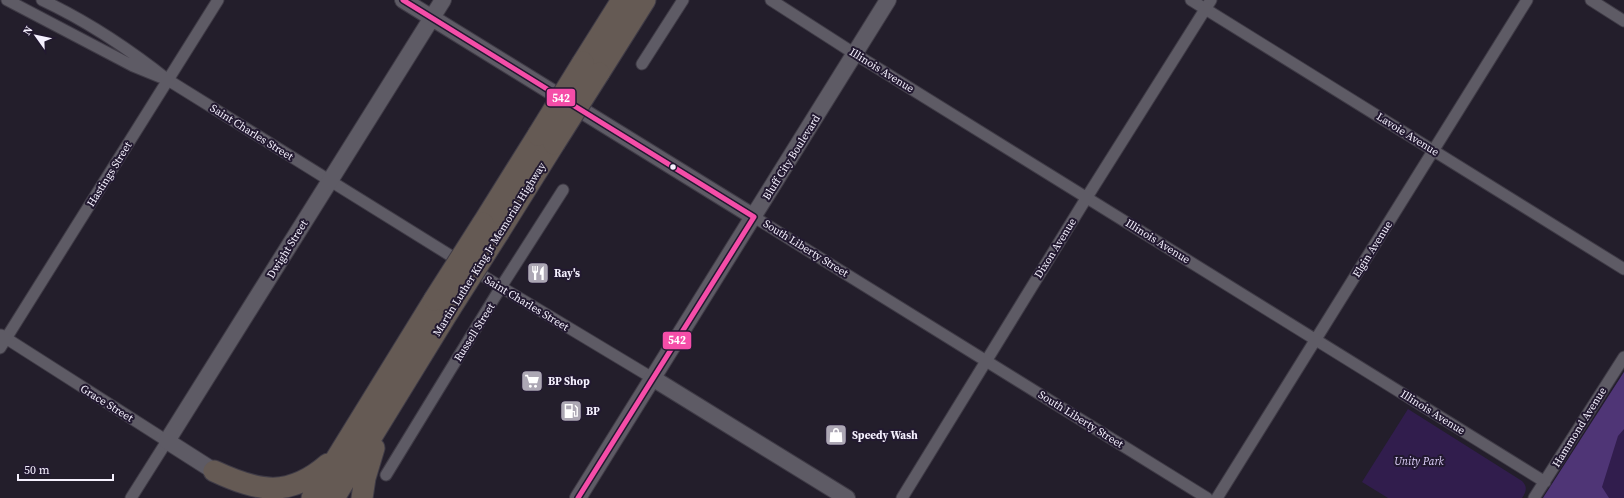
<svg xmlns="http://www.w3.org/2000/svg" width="1624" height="498" font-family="'Source Serif 4',serif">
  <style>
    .green { fill: #311d4d }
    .forest { fill: #4f3576 }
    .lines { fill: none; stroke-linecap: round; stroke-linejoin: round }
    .street-casing { stroke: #3f3b46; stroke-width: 13 }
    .secondary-casing { stroke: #3f3b46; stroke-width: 18 }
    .highway-casing { stroke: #3f3b46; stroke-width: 23 }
    .street { stroke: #5e5b65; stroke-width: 11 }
    .secondary { stroke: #5e5b65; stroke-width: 16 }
    .highway { stroke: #655a54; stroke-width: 21 }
    .highway-bridge-casing { stroke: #3f3b46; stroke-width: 23; stroke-linecap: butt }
    .highway-bridge { stroke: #655a54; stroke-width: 21 }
    .bus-1-casing { stroke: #221930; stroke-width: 8 }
    .bus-1 { stroke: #f54da8; stroke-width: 5 }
    .bus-dot { fill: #f5f1fe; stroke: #221930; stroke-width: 1.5 }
    .labels { text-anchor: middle; stroke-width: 4; stroke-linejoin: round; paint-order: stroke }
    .street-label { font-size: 11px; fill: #f5f1fe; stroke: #221930 }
    .poi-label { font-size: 11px; font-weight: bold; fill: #f5f1fe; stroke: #221930; text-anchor: start }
    .park-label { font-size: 11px; font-style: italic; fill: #dfd1fb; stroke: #221930 }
    .line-badge { stroke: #221930; stroke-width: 1.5 }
    .badge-label { font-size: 11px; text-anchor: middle; font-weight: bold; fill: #fff }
  </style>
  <rect width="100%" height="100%" fill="#231e2b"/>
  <path class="green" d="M 1624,372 L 1624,498 L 1543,498 Z
    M 1408,409 L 1522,481 C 1528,487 1526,492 1522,498 L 1388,498 L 1362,482 Z"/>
  <path class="forest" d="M 1624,372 L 1624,429 L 1618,436 L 1602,487 L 1609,498 L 1543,498 Z"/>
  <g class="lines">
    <g class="street-casing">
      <path id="street" d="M 7,0 L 133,66 L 160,77
        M 42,0 C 87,21 129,49 168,80 L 501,287 L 654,379
        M 771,0 L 855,54 L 1545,482
        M 1191,0 L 1624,269
        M 1591,0 L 1624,21
        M 642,64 L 683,0
        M 754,217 L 1207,498
        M 1,335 L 167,441 L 131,498
        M 0,348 L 218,0
        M 386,475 L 501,287 L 563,190
        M 902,498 L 1087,197 L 1211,0
        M 1217,498 L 1527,0
        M 1534,498 L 1624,357"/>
    </g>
    <g class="secondary-casing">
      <path id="secondary" d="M 403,0 L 754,217
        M 654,379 L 847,498
        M 214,471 L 167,441 L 443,0
        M 578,498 L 888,0"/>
    </g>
    <g class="highway-casing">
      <path id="highway" d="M 583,62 L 622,0
        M 599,73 L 645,0
        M 483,223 L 538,135
        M 499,232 L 554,144
        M 214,471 C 259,492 289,498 328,464
        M 312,498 L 434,300
        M 334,498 L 450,309
        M 362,498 L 365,478 L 374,448"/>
    </g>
    <use href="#street" class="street"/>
    <use href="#secondary" class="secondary"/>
    <use href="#highway" class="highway"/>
    <g class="highway-bridge-casing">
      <path id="highway-bridge" d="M 538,135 L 583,62
        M 554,144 L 599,73
        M 434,300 L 483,223
        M 450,309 L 499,232"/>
    </g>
    <use href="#highway-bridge" class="highway-bridge"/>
    <g class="bus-1-casing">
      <path id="bus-1" d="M 403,0 L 754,217 L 578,498"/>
    </g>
    <use href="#bus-1" class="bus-1"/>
  </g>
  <defs>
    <g id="restaurant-square" transform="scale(1.15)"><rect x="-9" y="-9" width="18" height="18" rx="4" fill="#aca7b4" stroke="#221930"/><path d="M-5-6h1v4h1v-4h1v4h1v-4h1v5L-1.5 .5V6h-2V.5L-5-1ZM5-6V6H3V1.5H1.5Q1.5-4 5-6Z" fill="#fff"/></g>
    <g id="supermarket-square" transform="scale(1.15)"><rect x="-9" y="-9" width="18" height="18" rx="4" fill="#aca7b4" stroke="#221930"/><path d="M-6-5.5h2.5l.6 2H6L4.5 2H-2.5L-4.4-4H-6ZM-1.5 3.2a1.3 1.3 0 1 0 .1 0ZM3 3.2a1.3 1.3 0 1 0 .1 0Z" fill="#fff"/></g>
    <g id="fuel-square" transform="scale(1.15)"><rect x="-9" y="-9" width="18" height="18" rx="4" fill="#aca7b4" stroke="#221930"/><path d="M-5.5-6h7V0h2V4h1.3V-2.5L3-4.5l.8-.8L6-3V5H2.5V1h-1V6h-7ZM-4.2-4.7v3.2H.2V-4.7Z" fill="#fff"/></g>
    <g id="shop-square" transform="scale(1.15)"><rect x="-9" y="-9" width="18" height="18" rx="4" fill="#aca7b4" stroke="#221930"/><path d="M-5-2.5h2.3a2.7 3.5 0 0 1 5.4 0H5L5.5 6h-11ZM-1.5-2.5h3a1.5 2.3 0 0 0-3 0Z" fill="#fff"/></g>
  </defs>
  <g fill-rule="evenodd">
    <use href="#restaurant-square" x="538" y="273"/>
    <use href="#supermarket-square" x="532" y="381"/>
    <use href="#fuel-square" x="571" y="411"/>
    <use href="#shop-square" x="836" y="435"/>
  </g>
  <circle class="bus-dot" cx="673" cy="167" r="3.5"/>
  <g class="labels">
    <g class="street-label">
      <text transform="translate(882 70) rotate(32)" y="4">Illinois Avenue</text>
      <text transform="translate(252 132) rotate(32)" y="4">Saint Charles Street</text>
      <text transform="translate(1408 134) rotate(32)" y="4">Lavoie Avenue</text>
      <text transform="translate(791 157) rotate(-58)" y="4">Bluff City Boulevard</text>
      <text transform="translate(109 174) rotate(-58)" y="4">Hastings Street</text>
      <text transform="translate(1158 241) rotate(32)" y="4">Illinois Avenue</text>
      <text transform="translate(806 248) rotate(32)" y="4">South Liberty Street</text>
      <text transform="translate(1055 248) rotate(-58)" y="4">Dixon Avenue</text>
      <text transform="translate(287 249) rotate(-58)" y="4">Dwight Street</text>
      <text transform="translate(489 249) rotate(-58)" y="4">Martin Luther King Jr Memorial Highway</text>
      <text transform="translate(1372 249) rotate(-58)" y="4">Elgin Avenue</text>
      <text transform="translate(527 303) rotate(31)" y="4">Saint Charles Street</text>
      <text transform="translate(474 332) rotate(-58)" y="4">Russell Street</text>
      <text transform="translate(107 403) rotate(32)" y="4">Grace Street</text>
      <text transform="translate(1433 412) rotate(32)" y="4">Illinois Avenue</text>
      <text transform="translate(1081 419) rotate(32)" y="4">South Liberty Street</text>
      <text transform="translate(1579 427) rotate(-58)" y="4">Hammond Avenue</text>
    </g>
    <g class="poi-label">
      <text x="554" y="277">Ray's</text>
      <text x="548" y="385">BP Shop</text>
      <text x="586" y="415">BP</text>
      <text x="852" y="439">Speedy Wash</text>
    </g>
    <g class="park-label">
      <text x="1419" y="465">Unity Park</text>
    </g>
  </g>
  <g class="line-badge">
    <rect x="546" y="88" width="30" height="19" rx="4" fill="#f54da8"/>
    <rect x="662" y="331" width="30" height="19" rx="4" fill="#f54da8"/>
  </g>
  <g class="badge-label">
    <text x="561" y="102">542</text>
    <text x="677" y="344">542</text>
  </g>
  <g transform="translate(36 36) rotate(303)" stroke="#221930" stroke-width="3" paint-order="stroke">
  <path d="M0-3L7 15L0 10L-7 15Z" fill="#f5f1fe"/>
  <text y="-6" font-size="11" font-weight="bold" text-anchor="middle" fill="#f5f1fe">N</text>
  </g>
  <path d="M18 474v6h95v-6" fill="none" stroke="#f5f1fe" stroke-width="2"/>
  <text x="24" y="474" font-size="12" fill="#f5f1fe" stroke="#221930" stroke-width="3" paint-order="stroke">50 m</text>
</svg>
